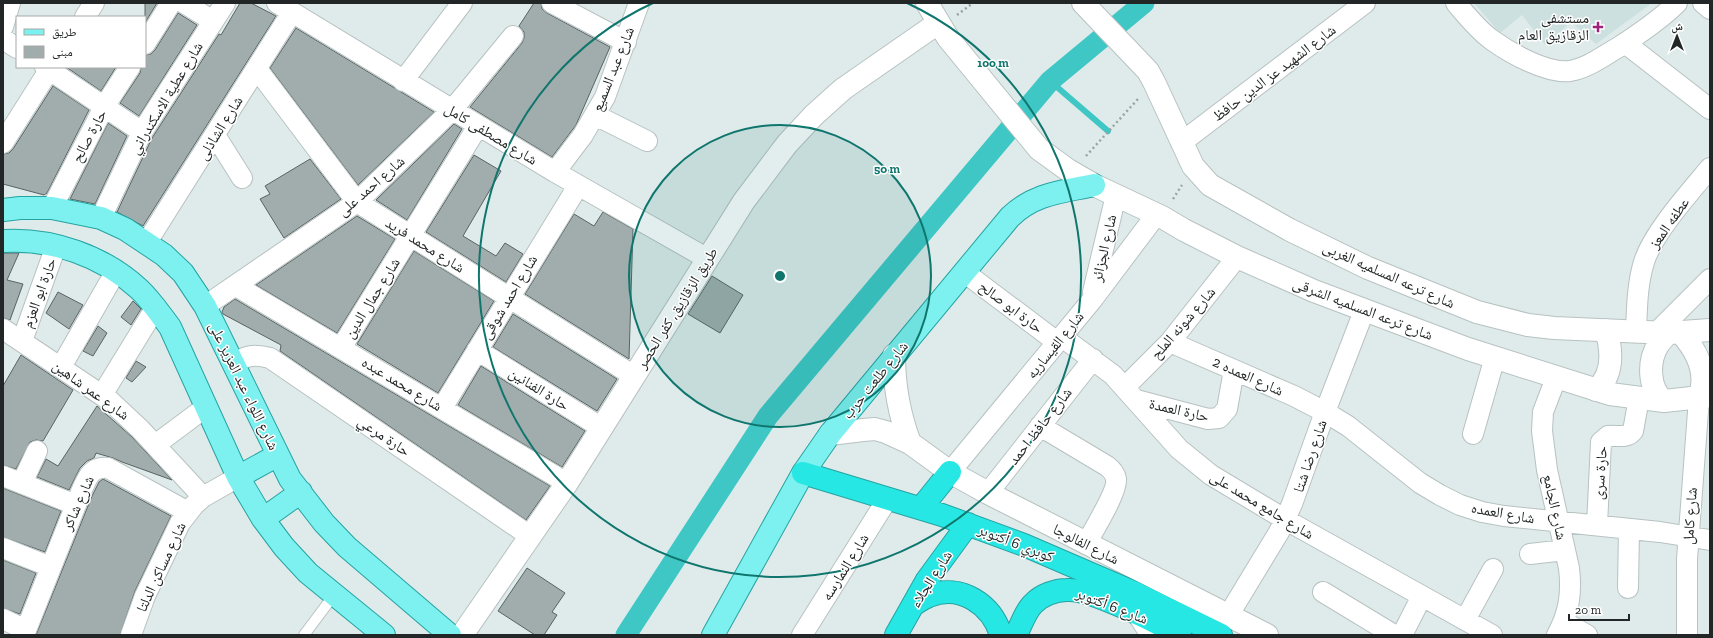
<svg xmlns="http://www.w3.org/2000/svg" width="1713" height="638" font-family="'Zilla Slab','Noto Naskh Arabic',serif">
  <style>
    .built { fill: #cbe0df }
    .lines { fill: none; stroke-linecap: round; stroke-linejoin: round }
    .stream { stroke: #3ec7c5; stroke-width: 6 }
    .canal { stroke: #3ec7c5; stroke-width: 21 }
    .building { fill: #a1acac; stroke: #596363 }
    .lane-casing { stroke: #b7c2c1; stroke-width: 12 }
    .street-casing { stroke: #b7c2c1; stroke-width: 22 }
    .secondary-casing { stroke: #b7c2c1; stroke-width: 24 }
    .primary-casing { stroke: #25a3a2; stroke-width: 24 }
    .highway-casing { stroke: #25a3a2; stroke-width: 24 }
    .path { stroke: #9aa3a2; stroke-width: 2.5; stroke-dasharray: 2 3; stroke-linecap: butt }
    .lane { stroke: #fff; stroke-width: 10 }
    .street { stroke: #fff; stroke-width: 20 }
    .secondary { stroke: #fff; stroke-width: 22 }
    .primary { stroke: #7df1ef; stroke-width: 22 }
    .highway { stroke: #27e7e4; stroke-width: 22 }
    .ring { fill: none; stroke: #0f766e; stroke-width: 2 }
    .poi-dot { fill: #9f237a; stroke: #fff; stroke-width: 1.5 }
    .labels { text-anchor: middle; stroke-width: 3; stroke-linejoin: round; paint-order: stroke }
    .poi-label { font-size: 15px; fill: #222626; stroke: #fff; text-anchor: end }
    .street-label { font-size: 15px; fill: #222626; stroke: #fff }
    .centre { fill: #0f766e; stroke: #fff; stroke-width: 2 }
    .ring-label { font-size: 12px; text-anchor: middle; font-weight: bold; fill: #0f766e; stroke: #fff; stroke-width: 3; stroke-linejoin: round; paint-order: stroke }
  </style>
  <rect width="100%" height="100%" fill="#dfebea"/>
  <path class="built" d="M 1474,3 L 1652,3 L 1596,44 L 1571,22 L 1545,45 L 1522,15 L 1500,33 Z"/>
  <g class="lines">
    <path class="stream" d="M 1050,81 L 1108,131"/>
    <path class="canal" d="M 626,635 L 768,416 L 1050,81 L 1144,3"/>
  </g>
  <path class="building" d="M 145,3 L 157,3 L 145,23 Z
    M 240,3 L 251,3 L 276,16 L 143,226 L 117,212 L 152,138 L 219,34 L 221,35 Z
    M 534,3 L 541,3 L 542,9 L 547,13 L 610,47 L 576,125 L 552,157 L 470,107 L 522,43 L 524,38 L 524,32 L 519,26 Z
    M 178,13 L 197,25 L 139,116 L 120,103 L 140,73 L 141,67 L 145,67 L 145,55 L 151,54 L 155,50 Z
    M 296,28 L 434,112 L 358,185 L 270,68 Z
    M 66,67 L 116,67 L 101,91 Z
    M 53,86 L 89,110 L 47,193 L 44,195 L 3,184 L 3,154 L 9,153 L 13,149 Z
    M 108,123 L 127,136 L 96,202 L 95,204 L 70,199 Z
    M 454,124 L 462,129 L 407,220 L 376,200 Z
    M 474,155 L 501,171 L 463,236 L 496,256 L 505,243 L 523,254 L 506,282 L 426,232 Z
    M 310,159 L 341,199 L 284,238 L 260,199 L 270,194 L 265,186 Z
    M 603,212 L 633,229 L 629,359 L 525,294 L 574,214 L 594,226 Z
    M 357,216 L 395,239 L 337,333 L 256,285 Z
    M 414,251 L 494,301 L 438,393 L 357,344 Z
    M 3,253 L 19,253 L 7,280 L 23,284 L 10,320 L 3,318 Z
    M 712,276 L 743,295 L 720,333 L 688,314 Z
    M 58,292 L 83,305 L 69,329 L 46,313 Z
    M 235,299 L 550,486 L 526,520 L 280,351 L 281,345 L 223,314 L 222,312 L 224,307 Z
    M 133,301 L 141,309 L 131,325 L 121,317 Z
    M 513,314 L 617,379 L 597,411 L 493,347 Z
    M 98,326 L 107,333 L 93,356 L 83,351 Z
    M 21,355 L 73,390 L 43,441 L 36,440 L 30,442 L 16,469 L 3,465 L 3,386 Z
    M 136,361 L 146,367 L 132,382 L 126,378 Z
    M 481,366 L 585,431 L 562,467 L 458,405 Z
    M 97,406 L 132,437 L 172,480 L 122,462 L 113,458 L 96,453 L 94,458 L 87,461 L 80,468 L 69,490 L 37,477 L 46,459 L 58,466 Z
    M 103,479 L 171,516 L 135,591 L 120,635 L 36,635 L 92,496 L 99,482 Z
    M 3,488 L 61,511 L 45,552 L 3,537 Z
    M 3,560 L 36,573 L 20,614 L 3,608 Z
    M 527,568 L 565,593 L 552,612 L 557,615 L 544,635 L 535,635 L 498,611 Z"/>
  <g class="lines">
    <g class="lane-casing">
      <path id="lane" d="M 304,635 L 334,595"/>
    </g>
    <g class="street-casing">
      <path id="street" d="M 184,3 L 213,21
        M 277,3 L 555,172 L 708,259
        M 552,3 L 626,42
        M 1456,3 C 1467,16 1478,30 1492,40 C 1510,53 1547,74 1570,71 C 1588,68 1603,56 1619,47 C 1639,34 1660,20 1677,3
        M 1703,3 L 1710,9
        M 85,17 L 94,3
        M 3,27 L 10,3
        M 3,39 L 17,48
        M 1625,43 L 1710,109
        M 145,44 L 171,3
        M 45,67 L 142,132
        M 257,69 L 357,202 L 634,376
        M 403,81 L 462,3
        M 595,115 L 647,141
        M 215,135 L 242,178
        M 1182,142 L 1365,3
        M 3,143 L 51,67
        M 555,172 L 583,135 L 605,97 L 639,3
        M 52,208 L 104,107 L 130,67
        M 101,218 L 142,132 L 225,3
        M 147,242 L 292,12
        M 964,272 L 1057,342
        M 236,286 L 567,483
        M 1093,292 L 1116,195
        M 205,306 L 357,202 L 452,110 L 513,36
        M 3,329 L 109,400 L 140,429 L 203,497
        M 1636,331 C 1637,308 1637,285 1644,262 C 1653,233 1690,192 1710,168
        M 1657,332 L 1710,279
        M 1062,337 L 1113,375 L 1179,449 L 1211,475 L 1286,520 L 1492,635
        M 22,341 L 56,246
        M 1170,342 L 1294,396 L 1325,412 L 1348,426 L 1420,483 L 1440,495 L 1460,505 L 1482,512 L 1504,516 L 1660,532 L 1710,540
        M 341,348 L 478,126
        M 477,350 L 602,428
        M 233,364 C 246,355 255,354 270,358 L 530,536
        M 61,367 L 116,271
        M 1556,378 L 1543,412 L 1542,431 L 1547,470 L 1569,568 C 1572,593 1569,613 1557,635
        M 1125,387 L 1170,342 L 1237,257
        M 102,395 L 156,307
        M 1136,400 L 1208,419 L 1219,418 L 1227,409 L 1234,370
        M 442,408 L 578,186
        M 1040,426 L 1107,466 C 1111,469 1115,473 1116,479 C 1118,491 1093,531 1086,544
        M 1473,434 L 1495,357
        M 155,445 L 206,407
        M 950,472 L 1092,300 L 1156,215
        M 3,476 L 76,505
        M 22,483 L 37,451
        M 988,493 L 1093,359
        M 1597,525 L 1601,442 L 1608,436 C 1617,435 1627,439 1633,431 L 1639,398
        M 3,548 L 51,567
        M 1530,554 L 1565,550
        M 1628,588 L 1629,529
        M 1323,592 L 1394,635
        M 1228,616 L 1279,532 L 1292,504 L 1325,412 L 1364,311
        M 3,619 L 26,630
        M 1465,620 L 1493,569
        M 1564,622 L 1587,635
        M 24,635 L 81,492 C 87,479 90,466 108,468 L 188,512
        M 131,635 L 145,596 L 180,523 L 194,505 L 203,497 L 238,477
        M 802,635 L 888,498
        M 1402,635 L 1422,596
        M 1687,635 L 1687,559 L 1699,398"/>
    </g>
    <g class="secondary-casing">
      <path id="secondary" d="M 927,3 L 948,38 L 1039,149 L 1068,170 L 1094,185 L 1162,217 L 1184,230 L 1237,257 L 1314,291 L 1468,349 L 1610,394 L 1664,401 L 1710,396
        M 1083,3 L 1148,71 L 1154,82 L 1193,166 L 1210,185 L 1290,230 L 1368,268 L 1477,312 L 1528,325 L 1554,328 L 1668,333 L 1710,330
        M 1681,333 C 1697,351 1709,373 1699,398
        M 894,355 C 894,386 899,414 910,443
        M 1596,390 C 1614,375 1612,350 1606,330
        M 1664,401 C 1648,389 1648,361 1658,345 C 1660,341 1665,337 1668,333
        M 830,434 L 863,430 L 875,429 L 886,432 L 910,443 L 950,472 L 988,493 L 1267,635
        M 1139,615 L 1152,635
        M 462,635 L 567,483 L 744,201 L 787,144 L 814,115 L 843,89 L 938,23"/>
    </g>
    <g class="primary-casing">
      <path id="primary" d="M 3,210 L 20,208 L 52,208 L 101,218 L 125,229 L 164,255 L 183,273 L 205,306 L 290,479 L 324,523 L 347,547 L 450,635
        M 3,241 C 52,238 103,256 139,289 C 151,300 160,314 170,327 L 238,477 L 263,519 L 284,547 L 308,573 L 384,635
        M 238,477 L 278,455
        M 263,519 L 301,492
        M 713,635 L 803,473 L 830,434 L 1010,217 C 1035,193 1062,192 1094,185"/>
    </g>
    <g class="highway-casing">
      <path id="highway" d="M 803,473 L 942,515 L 1024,545 L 1133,592 L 1221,635
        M 921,508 L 950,472
        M 913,605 C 918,602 923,598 929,596 C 961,583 992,605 1001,635
        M 896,635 L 927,580 L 968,524
        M 1016,635 C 1021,625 1026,610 1034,603 C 1042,595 1055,590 1067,590 C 1090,588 1158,623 1180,635"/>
    </g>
    <path class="path" d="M 957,15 L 973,3
      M 1086,156 L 1138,99
      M 1173,199 L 1182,185"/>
    <use href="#lane" class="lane"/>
    <use href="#street" class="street"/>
    <use href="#secondary" class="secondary"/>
    <use href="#primary" class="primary"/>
    <use href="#highway" class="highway"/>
  </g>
  <circle cx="780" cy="276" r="151" fill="#0f766e" fill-opacity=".12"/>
  <g class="ring">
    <circle cx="780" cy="276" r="151"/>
    <path d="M907 3A301 301 0 1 1 653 3"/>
  </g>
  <path class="poi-dot" d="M1596 21h4v4h4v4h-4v4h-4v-4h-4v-4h4z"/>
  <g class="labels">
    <g class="poi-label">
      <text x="1589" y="23">مستشفى<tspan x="1589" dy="17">الزقازيق العام</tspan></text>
    </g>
    <g class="street-label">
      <text transform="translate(613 69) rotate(-68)" y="5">شارع عبد السميع</text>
      <text transform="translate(1274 73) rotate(-37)" y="5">شارع الشهيد عز الدين حافظ</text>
      <text transform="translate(166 98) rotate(-59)" y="5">شارع عطية الاسكندراني</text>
      <text transform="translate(220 128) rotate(-58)" y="5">شارع الشاذلى</text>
      <text transform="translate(491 134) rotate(31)" y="5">شارع مصطفى كامل</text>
      <text transform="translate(89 136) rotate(-62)" y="5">حارة صالح</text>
      <text transform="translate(371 186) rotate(-41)" y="5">شارع احمد على</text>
      <text transform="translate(1669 223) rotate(-55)" y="5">عطفه المعز</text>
      <text transform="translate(425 245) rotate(32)" y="5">شارع محمد فريد</text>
      <text transform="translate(1104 248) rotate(-77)" y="5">شارع الجزائر</text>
      <text transform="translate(1389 275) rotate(24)" y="5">شارع ترعه المسلميه الغربى</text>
      <text transform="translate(39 293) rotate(-70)" y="5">حارة ابو العزم</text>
      <text transform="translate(509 297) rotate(-59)" y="5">شارع احمد شوقى</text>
      <text transform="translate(372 298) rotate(-58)" y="5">شارع جمال الدين</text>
      <text transform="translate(1011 307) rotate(37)" y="5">حارة ابو صالح</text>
      <text transform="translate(677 308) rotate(-58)" y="5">طريق الزقازيق, كفر الحصر</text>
      <text transform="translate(1363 309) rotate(21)" y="5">شارع ترعه المسلميه الشرقى</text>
      <text transform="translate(1183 323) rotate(-49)" y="5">شارع شونه الملح</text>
      <text transform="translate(1055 345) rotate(-51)" y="5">شارع القيساريه</text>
      <text transform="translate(1248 376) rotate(24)" y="5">شارع العمده 2</text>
      <text transform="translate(875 380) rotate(-51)" y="5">شارع طلعت حرب</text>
      <text transform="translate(402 384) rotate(31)" y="5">شارع محمد عبده</text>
      <text transform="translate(244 386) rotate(64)" y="5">شارع اللواء عبد العزيز على</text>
      <text transform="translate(539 389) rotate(32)" y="5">حارة الفنانين</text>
      <text transform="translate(91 390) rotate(36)" y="5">شارع عمر شاهين</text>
      <text transform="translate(1179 410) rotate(13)" y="5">حارة العمدة</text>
      <text transform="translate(1040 426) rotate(-52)" y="5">شارع حافظ احمد</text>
      <text transform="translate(384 436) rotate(34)" y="5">حارة مرعي</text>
      <text transform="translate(1310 456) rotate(-71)" y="5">شارع رضا شتا</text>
      <text transform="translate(1600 473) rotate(-86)" y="5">حارة سرى</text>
      <text transform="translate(78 503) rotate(-66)" y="5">شارع شاكر</text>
      <text transform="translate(1262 505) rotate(31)" y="5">شارع جامع محمد على</text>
      <text transform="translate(1555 507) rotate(78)" y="5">شارع الجامع</text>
      <text transform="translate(1503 513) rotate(10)" y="5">شارع العمده</text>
      <text transform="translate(1690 516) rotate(-86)" y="5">شارع كامل</text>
      <text transform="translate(1016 543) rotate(21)" y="5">كوبري 6 أكتوبر</text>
      <text transform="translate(1086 544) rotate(27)" y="5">شارع الفالوجا</text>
      <text transform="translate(161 567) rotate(-65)" y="5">شارع مساكن الدلتا</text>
      <text transform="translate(845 567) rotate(-58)" y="5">شارع النمارسه</text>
      <text transform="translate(931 579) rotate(-57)" y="5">شارع الجلاء</text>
      <text transform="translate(1112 606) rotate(21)" y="5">شارع 6 أكتوبر</text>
    </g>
  </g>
  <circle cx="780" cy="276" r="6" class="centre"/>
  <g class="ring-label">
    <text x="993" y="67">100 m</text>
    <text x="887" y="173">50 m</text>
  </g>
  <rect width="1713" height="638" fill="none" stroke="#222626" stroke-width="8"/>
  <rect x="16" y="16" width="130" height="52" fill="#ffffff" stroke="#a7a8a8"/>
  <rect x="24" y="29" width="20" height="6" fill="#7df1ef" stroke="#a7a8a8"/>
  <text x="52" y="36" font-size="12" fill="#222626">طريق</text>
  <rect x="24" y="46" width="20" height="12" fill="#a1acac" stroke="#a7a8a8"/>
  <text x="52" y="56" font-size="12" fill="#222626">مبنى</text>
  <g transform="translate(1677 36)" stroke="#ffffff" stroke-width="3" paint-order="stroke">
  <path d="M0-3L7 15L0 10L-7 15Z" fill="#222626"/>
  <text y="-6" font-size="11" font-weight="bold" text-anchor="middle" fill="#222626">ش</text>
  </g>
  <path d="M1569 614v6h60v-6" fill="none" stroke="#222626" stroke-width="2"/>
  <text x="1575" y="614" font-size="12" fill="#222626" stroke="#ffffff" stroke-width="3" paint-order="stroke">20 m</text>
</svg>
